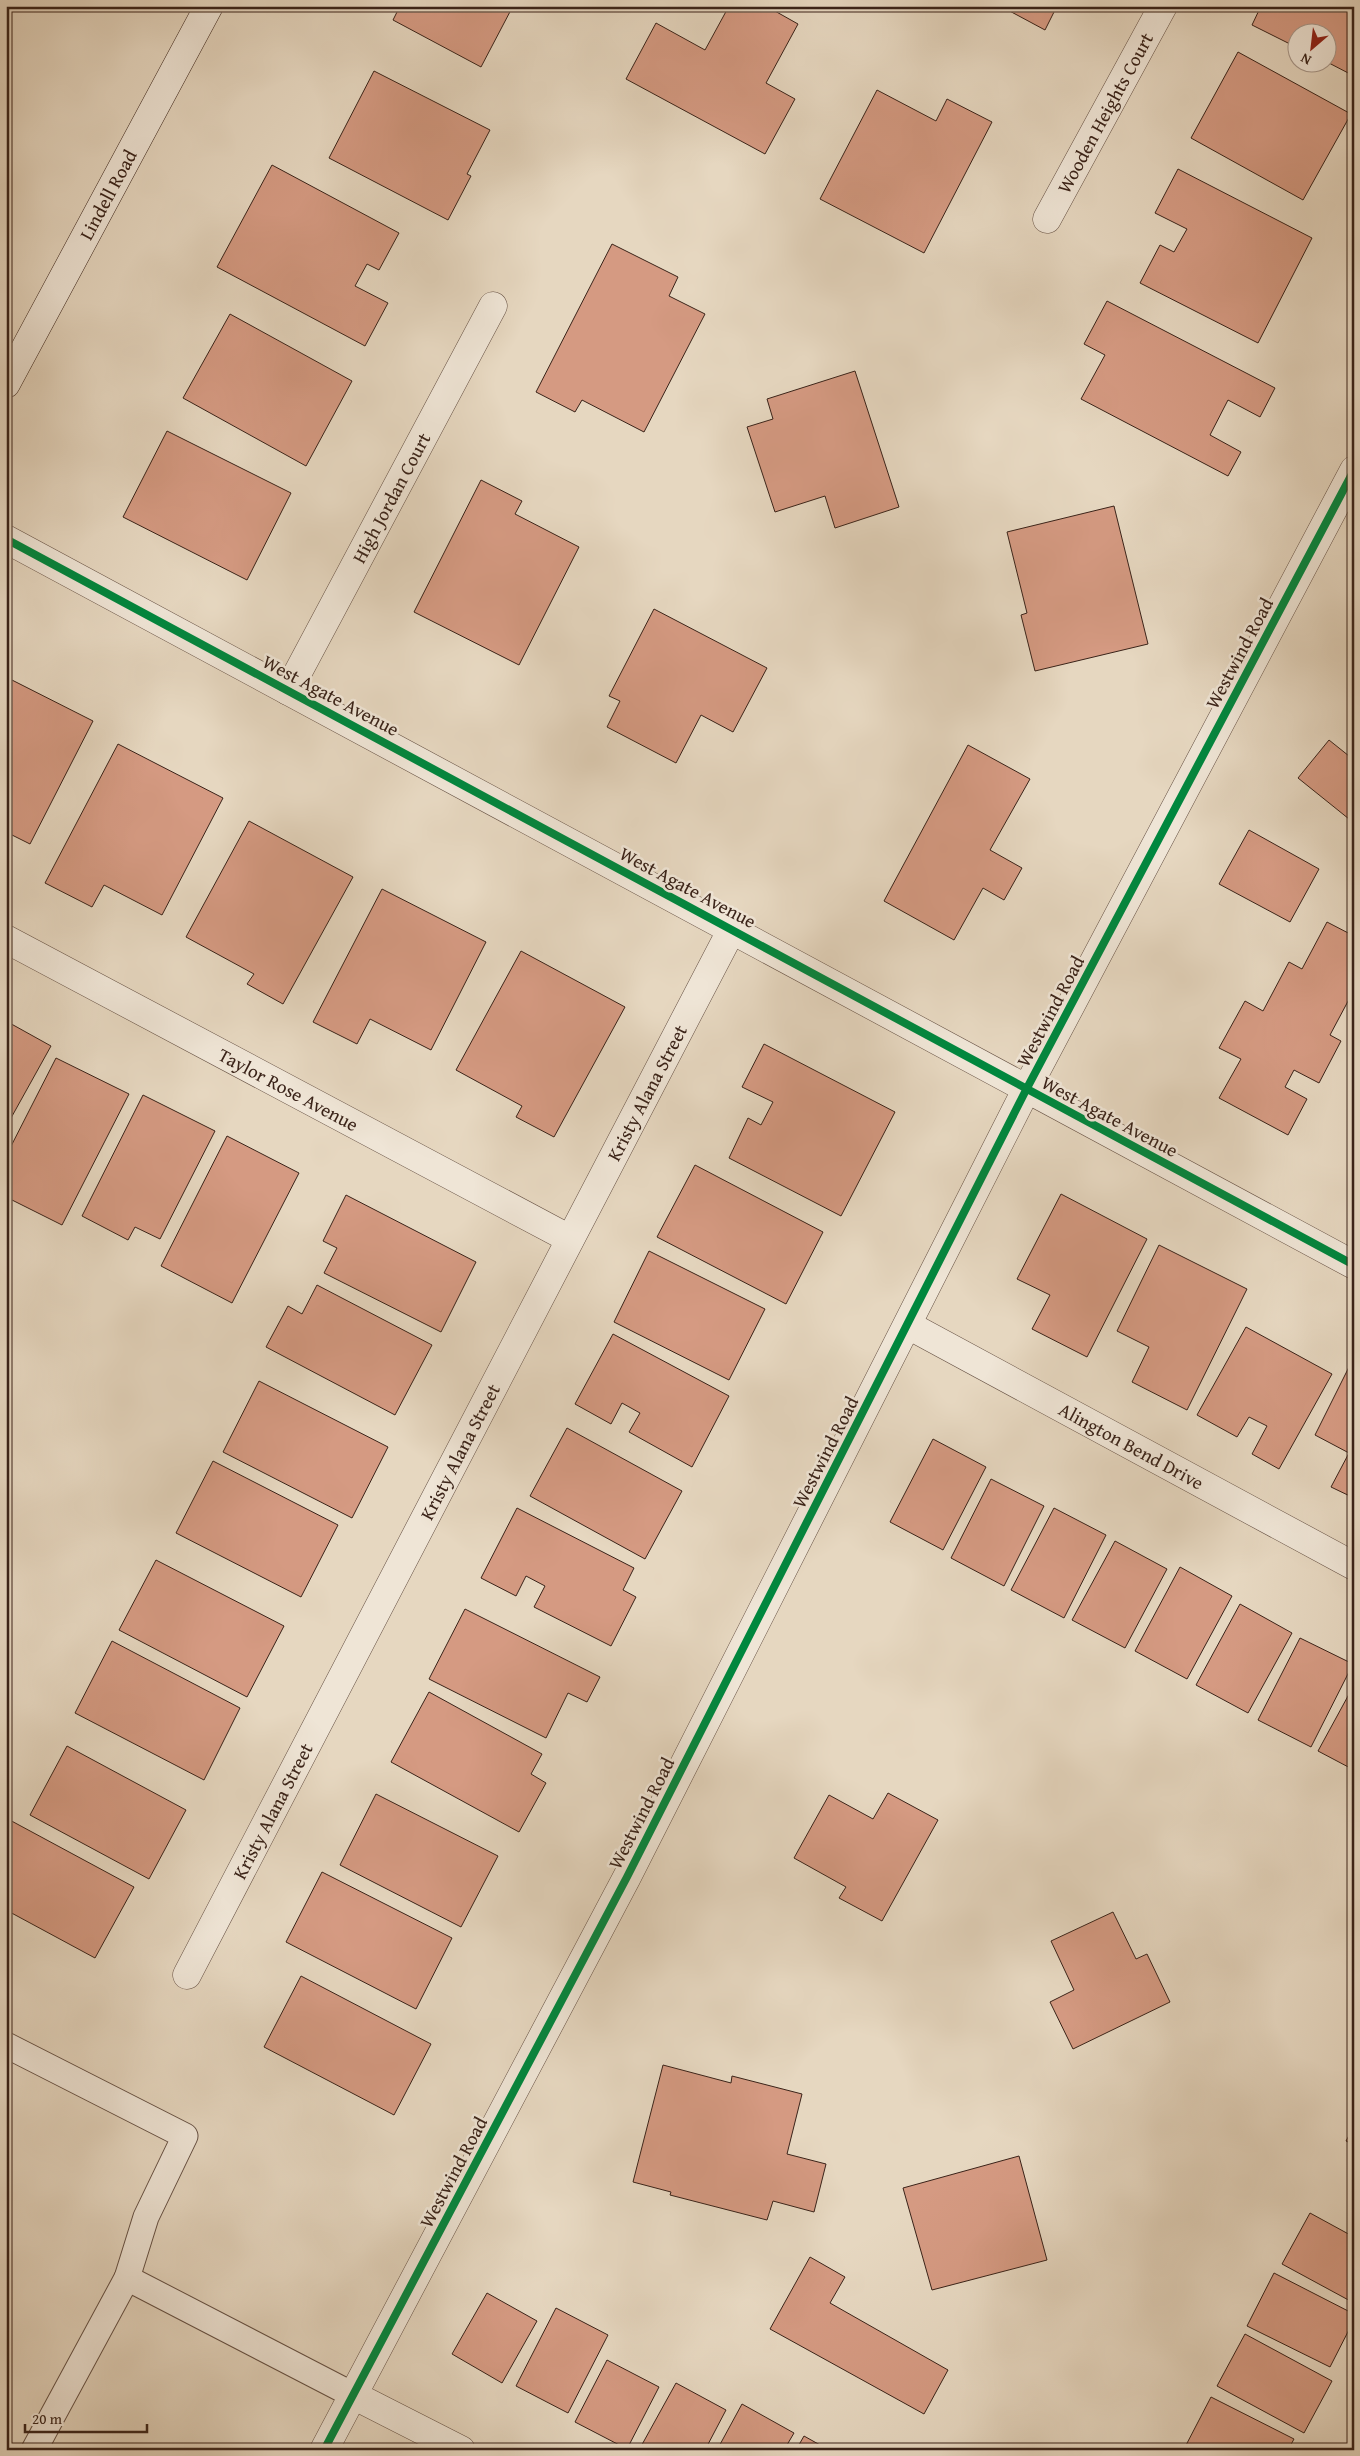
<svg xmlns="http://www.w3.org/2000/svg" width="1360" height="2456" viewBox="0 0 1360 2456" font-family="'Gentium Book Plus',serif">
  <rect width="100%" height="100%" fill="#e6d7c0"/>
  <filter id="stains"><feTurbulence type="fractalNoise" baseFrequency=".004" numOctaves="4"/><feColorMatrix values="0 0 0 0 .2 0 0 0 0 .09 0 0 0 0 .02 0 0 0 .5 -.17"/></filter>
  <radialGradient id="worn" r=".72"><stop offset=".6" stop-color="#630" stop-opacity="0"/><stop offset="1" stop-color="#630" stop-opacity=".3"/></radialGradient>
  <g fill="#d59a82" stroke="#3a2319">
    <polygon points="400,6 513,6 481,67 393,20"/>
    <polygon points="729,6 766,6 798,24 766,83 795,99 765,154 626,79 656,23 705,50"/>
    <polygon points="1005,6 1057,6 1045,30 1004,8"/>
    <polygon points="1261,6 1354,6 1354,76 1327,62 1328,32 1298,32 1298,48 1252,25"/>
    <polygon points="1238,52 1351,114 1303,200 1191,138"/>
    <polygon points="374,71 490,130 467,174 471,176 448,220 329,158"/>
    <polygon points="877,90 936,121 947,99 992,122 924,253 820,199"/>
    <polygon points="272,165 399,233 379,270 367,264 355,286 388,303 365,346 217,267"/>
    <polygon points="1178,169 1312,238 1258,343 1140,283 1160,245 1174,252 1187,229 1155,213"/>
    <polygon points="612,244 678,277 669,296 705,314 644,432 582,400 575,412 536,392"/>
    <polygon points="1107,301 1275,388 1260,417 1228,400 1210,435 1241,452 1228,476 1081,399 1105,355 1084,344"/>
    <polygon points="230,314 352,381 306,466 183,398"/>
    <polygon points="855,371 899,507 835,528 825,496 775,512 747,427 773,419 767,399"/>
    <polygon points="167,431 291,493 247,580 123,517"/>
    <polygon points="481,480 522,501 515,514 579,547 519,665 414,612"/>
    <polygon points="1114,506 1148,644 1035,671 1021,615 1027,613 1007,532"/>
    <polygon points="654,609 767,668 733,732 701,715 676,763 607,727 620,701 609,696"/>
    <polygon points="6,677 93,721 30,844 6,832"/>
    <polygon points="1329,740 1354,760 1354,823 1298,778"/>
    <polygon points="118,744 223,798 162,915 104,885 92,907 45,883"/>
    <polygon points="968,745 1030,779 990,850 1022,868 1004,900 983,888 954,940 884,901"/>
    <polygon points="249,821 353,877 283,1004 247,984 254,974 186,937"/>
    <polygon points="1249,830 1319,869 1290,922 1219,884"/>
    <polygon points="382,889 486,942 431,1050 370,1019 357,1044 313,1022"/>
    <polygon points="1327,922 1354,936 1354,990 1330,1035 1341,1041 1319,1083 1294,1070 1285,1087 1307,1099 1288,1135 1219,1098 1241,1059 1219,1048 1245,1001 1263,1011 1289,962 1302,969"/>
    <polygon points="521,951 625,1007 554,1137 516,1117 522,1106 456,1070"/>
    <polygon points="6,1021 51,1046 6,1127"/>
    <polygon points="764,1044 895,1112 841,1216 729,1158 748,1118 761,1125 773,1102 742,1087"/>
    <polygon points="56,1058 129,1094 62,1225 6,1197 6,1156"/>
    <polygon points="143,1095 215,1131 160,1239 135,1227 128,1240 82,1216"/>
    <polygon points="227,1136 299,1173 232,1303 161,1266"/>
    <polygon points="695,1165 823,1232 786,1304 657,1237"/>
    <polygon points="1061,1194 1147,1239 1087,1357 1032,1329 1050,1295 1017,1279"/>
    <polygon points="346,1195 476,1262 441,1332 324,1273 337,1248 323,1241"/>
    <polygon points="1159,1245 1247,1289 1187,1410 1132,1382 1149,1347 1117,1331"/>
    <polygon points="649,1251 765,1309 729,1380 614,1322"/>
    <polygon points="317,1285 432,1345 395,1415 266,1347 288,1306 302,1314"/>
    <polygon points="1246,1327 1332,1374 1279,1469 1252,1454 1267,1426 1249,1417 1237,1437 1197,1415"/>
    <polygon points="613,1334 729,1396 692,1467 629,1432 640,1413 622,1403 611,1424 575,1404"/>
    <polygon points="1354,1357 1354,1498 1331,1487 1349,1453 1315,1435"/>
    <polygon points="259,1381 388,1447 352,1518 223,1452"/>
    <polygon points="567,1428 682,1491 645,1559 530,1496"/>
    <polygon points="933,1439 986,1467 943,1550 890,1522"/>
    <polygon points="213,1461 338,1525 301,1597 176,1533"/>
    <polygon points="991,1479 1044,1506 1004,1586 951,1558"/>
    <polygon points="517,1508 634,1568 623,1590 636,1597 611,1646 534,1607 545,1586 526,1576 516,1596 481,1578"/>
    <polygon points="1054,1508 1106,1535 1064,1618 1011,1590"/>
    <polygon points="1115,1541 1167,1569 1125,1648 1072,1620"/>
    <polygon points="156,1560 284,1626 247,1697 119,1630"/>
    <polygon points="1180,1567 1232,1596 1187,1679 1135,1651"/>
    <polygon points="1240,1604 1292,1633 1248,1713 1196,1685"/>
    <polygon points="465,1609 600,1677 587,1702 568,1693 546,1738 429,1679"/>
    <polygon points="1300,1638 1353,1664 1311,1747 1258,1720"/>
    <polygon points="112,1641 240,1708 204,1780 75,1713"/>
    <polygon points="1354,1685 1354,1770 1318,1751"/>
    <polygon points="429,1692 542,1754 531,1774 546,1783 519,1832 391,1762"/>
    <polygon points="67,1746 186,1810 149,1879 30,1815"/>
    <polygon points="888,1793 938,1820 882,1921 839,1898 846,1887 794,1858 829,1795 873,1819"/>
    <polygon points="376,1794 498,1856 461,1927 340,1865"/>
    <polygon points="6,1818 134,1887 95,1958 6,1910"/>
    <polygon points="322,1872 452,1938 416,2009 286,1942"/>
    <polygon points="1113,1912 1136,1959 1147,1954 1170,2002 1073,2049 1050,2002 1074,1990 1051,1941"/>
    <polygon points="301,1976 431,2044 394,2115 264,2047"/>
    <polygon points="663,2065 731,2083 732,2076 802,2094 787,2154 826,2164 814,2212 773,2201 767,2220 670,2195 671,2192 633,2182"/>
    <polygon points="1354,2126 1354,2145 1346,2141"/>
    <polygon points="1019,2156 1047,2260 932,2290 903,2188"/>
    <polygon points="1310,2213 1354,2237 1354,2303 1282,2264"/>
    <polygon points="810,2257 845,2277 830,2303 948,2370 924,2414 770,2329"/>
    <polygon points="1274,2273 1354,2314 1354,2320 1330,2367 1247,2326"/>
    <polygon points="487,2293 537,2321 502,2383 452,2354"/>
    <polygon points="556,2308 608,2335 568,2413 516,2386"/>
    <polygon points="1245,2334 1332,2381 1304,2433 1217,2386"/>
    <polygon points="607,2360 659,2387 627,2449 575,2422"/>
    <polygon points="676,2383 726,2410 705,2450 639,2450"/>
    <polygon points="1211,2397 1294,2439 1288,2450 1184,2449"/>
    <polygon points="742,2404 794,2433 784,2450 717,2450"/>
    <polygon points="804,2436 829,2450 796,2450"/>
  </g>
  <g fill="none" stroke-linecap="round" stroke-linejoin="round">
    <g stroke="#655043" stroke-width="27">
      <g id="lane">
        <polyline points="6,2045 185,2136 146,2217 127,2278"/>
        <polyline points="34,2450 127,2278 353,2395"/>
      </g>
    </g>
    <g stroke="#655043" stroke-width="29">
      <g id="street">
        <path id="s1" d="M1047 219 1163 6"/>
        <polyline points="6,539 1354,1265"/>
        <path id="s2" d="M288 691 493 306"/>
        <path id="s3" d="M6 939 570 1239"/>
        <path id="s4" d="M908 1325 1354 1566"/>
        <path id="s5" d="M187 1975 732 929"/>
        <polyline points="353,2395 461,2450"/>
        <polyline points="324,2450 627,1877 1026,1090 1354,470"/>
      </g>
    </g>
    <g stroke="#3a2319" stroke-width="29">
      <g id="secondary">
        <path id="s6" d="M6 384 209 6"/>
      </g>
    </g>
    <use href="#lane" stroke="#efe5d6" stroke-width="25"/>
    <use href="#street" stroke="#efe5d6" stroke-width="28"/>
    <use href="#secondary" stroke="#efe5d6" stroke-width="28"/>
    <g stroke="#efe5d6" stroke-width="11">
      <g id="cycleway">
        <polyline points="6,539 1354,1265"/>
        <polyline points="324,2450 627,1877 1026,1090 1354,470"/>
      </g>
    </g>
    <use href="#cycleway" stroke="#00873e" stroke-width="8"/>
  </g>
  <g text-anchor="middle" stroke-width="5" stroke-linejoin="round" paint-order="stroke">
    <g font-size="19" fill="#3a2319" stroke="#efe5d6">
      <text dy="7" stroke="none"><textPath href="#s1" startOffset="121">Wooden Heights Court</textPath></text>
      <text dy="7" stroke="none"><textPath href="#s6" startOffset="215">Lindell Road</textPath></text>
      <text dy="7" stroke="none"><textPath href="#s2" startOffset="219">High Jordan Court</textPath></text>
      <text transform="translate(1239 653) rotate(-62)" y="7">Westwind Road</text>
      <text transform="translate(331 695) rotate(28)" y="7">West Agate Avenue</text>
      <text transform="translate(688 887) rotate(28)" y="7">West Agate Avenue</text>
      <text transform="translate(1050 1011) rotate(-62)" y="7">Westwind Road</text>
      <text dy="7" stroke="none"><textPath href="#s3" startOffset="320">Taylor Rose Avenue</textPath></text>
      <text dy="7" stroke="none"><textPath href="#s5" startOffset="995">Kristy Alana Street</textPath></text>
      <text transform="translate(1110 1116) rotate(28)" y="7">West Agate Avenue</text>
      <text dy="7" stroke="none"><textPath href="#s4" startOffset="254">Alington Bend Drive</textPath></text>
      <text dy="7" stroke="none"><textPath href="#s5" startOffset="590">Kristy Alana Street</textPath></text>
      <text transform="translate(825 1452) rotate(-63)" y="7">Westwind Road</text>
      <text dy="7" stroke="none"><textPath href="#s5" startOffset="185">Kristy Alana Street</textPath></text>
      <text transform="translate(641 1813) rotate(-63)" y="7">Westwind Road</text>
      <text transform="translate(453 2172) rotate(-62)" y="7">Westwind Road</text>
    </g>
  </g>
  <rect width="1360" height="2456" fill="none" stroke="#e6d7c0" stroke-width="25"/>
  <rect x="8" y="8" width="1345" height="2441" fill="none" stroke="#3a2319" stroke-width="2.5"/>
  <rect x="12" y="12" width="1335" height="2431" fill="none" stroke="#3a2319"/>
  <g transform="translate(1312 48) rotate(208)"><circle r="24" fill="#efe5d6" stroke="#a7978a"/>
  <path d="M0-4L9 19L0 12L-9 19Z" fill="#8f2418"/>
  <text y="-8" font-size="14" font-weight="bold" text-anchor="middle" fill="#3a2319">N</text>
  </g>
  <path d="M25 2424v8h122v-8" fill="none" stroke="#3a2319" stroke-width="2.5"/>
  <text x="32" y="2424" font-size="15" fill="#3a2319" stroke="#efe5d6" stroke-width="4" paint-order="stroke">20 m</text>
  <rect width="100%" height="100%" filter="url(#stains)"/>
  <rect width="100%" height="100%" fill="url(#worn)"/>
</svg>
